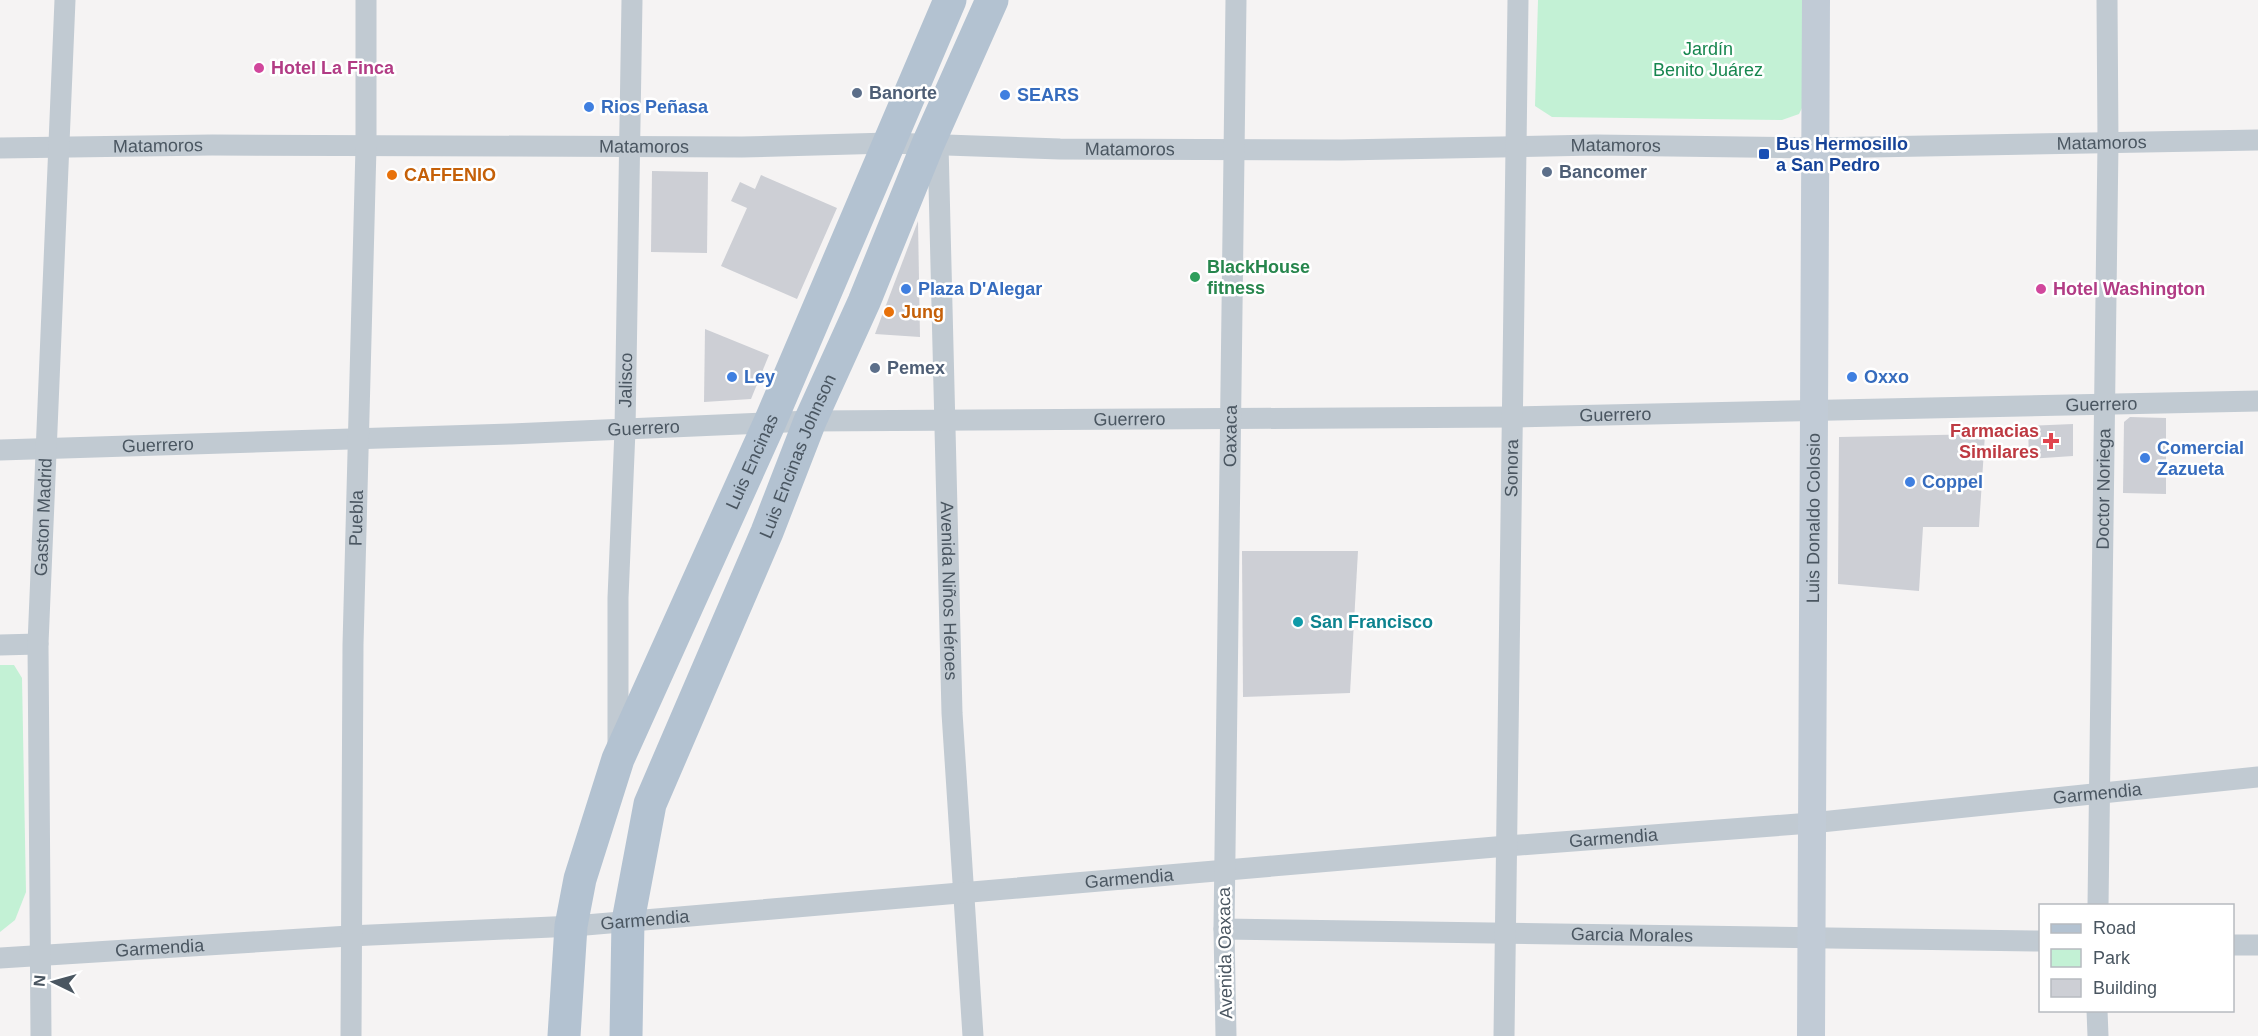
<svg xmlns="http://www.w3.org/2000/svg" width="2258" height="1036" viewBox="0 0 2258 1036" font-family="Arial,sans-serif">
  <rect width="100%" height="100%" fill="#f5f3f3"/>
  <g fill="#c3f1d5">
    <polygon points="1538,0 1807,0 1806,100 1799,114 1782,120 1552,117 1535,106"/>
    <polygon points="0,665 14,665 22,678 26,892 15,920 0,932"/>
  </g>
  <g fill="#cdcfd5">
    <polygon points="652,171 708,172 707,253 651,252"/>
    <polygon points="761,175 837,208 797,299 721,266 747,208 731,201 740,182 755,189"/>
    <polygon points="918,221 920,337 875,334"/>
    <polygon points="705,329 769,355 751,399 704,402"/>
    <polygon points="2130,417 2166,418 2166,494 2123,493 2124,422"/>
    <polygon points="2073,424 2073,456 2029,459 2028,426"/>
    <polygon points="1985,434 1979,527 1923,527 1919,591 1838,584 1839,437"/>
    <polygon points="1242,551 1358,551 1350,693 1243,697"/>
  </g>
  <g fill="none" stroke-linecap="round" stroke-linejoin="round">
    <g stroke="#c1cad2" stroke-width="21">
      <path id="s1" d="M938 144 952 713 973 1036"/>
      <path id="s2" d="M0 148 212 145 742 147 889 143 1060 149 1342 150 1596 145 1816 148 2258 140"/>
      <path id="s3" d="M0 450 511 434 810 421 1513 417 2258 401"/>
      <polyline points="0,645 38,644"/>
      <path id="s4" d="M618 746V598L625 430 632 0"/>
      <path id="s5" d="M2098 906 2108 143 2107 0"/>
      <path id="s6" d="M1224 929 2040 941"/>
      <polyline points="2232,945 2258,945"/>
      <path id="s7" d="M0 958 349 936 574 926 1507 846 1811 823 2258 777"/>
      <polyline points="2097,1010 2098,1036"/>
      <path id="s8" d="M41 1036 38 644 65 0"/>
      <path id="s9" d="M351 1036 353 645 366 147V0"/>
      <path id="s10" d="M1226 1036 1224 929 1236 0"/>
      <path id="s11" d="M1504 1036 1518 0"/>
    </g>
    <path stroke="#c1cbd6" stroke-width="28" id="s12" d="M1811 1036 1816 0"/>
    <g stroke="#b3c2d1" stroke-width="33">
      <path id="s13" d="M564 1036 571 926 580 879 618 759 770 422 950 0"/>
      <path id="s14" d="M626 1036 628 921 650 804 767 532 810 421 864 302 928 144 992 0"/>
    </g>
  </g>
  <g fill="#d1479c" stroke="#fff" stroke-width="2">
    <circle cx="259" cy="68" r="6"/>
    <circle cx="2041" cy="289" r="6"/>
  </g>
  <g fill="#5c6f8a" stroke="#fff" stroke-width="2">
    <circle cx="857" cy="93" r="6"/>
    <circle cx="1547" cy="172" r="6"/>
    <circle cx="875" cy="368" r="6"/>
  </g>
  <g fill="#3f7fe0" stroke="#fff" stroke-width="2">
    <circle cx="1005" cy="95" r="6"/>
    <circle cx="589" cy="107" r="6"/>
    <circle cx="906" cy="289" r="6"/>
    <circle cx="732" cy="377" r="6"/>
    <circle cx="1852" cy="377" r="6"/>
    <circle cx="2145" cy="458" r="6"/>
    <circle cx="1910" cy="482" r="6"/>
  </g>
  <rect fill="#1a4fb4" stroke="#fff" stroke-width="2" x="1758" y="148" width="12" height="12" rx="3"/>
  <g fill="#e8710a" stroke="#fff" stroke-width="2">
    <circle cx="392" cy="175" r="6"/>
    <circle cx="889" cy="312" r="6"/>
  </g>
  <circle fill="#2e9e5b" stroke="#fff" stroke-width="2" cx="1195" cy="277" r="6"/>
  <path fill="#e0444e" stroke="#fff" stroke-width="2" d="M2048 432h6v6h6v6h-6v6h-6v-6h-6v-6h6z"/>
  <circle fill="#0f9aa8" stroke="#fff" stroke-width="2" cx="1298" cy="622" r="6"/>
  <g text-anchor="middle" stroke-width="5" stroke-linejoin="round" paint-order="stroke">
    <g font-size="18" fill="#17864f" stroke="#fff">
      <text x="1708" y="55">Jardín<tspan x="1708" dy="21">Benito Juárez</tspan></text>
    </g>
    <g font-size="18" font-weight="bold" fill="#b23c85" stroke="#fff" text-anchor="start">
      <text x="271" y="74">Hotel La Finca</text>
      <text x="2053" y="295">Hotel Washington</text>
    </g>
    <g font-size="18" font-weight="bold" fill="#4e5e75" stroke="#fff" text-anchor="start">
      <text x="869" y="99">Banorte</text>
      <text x="1559" y="178">Bancomer</text>
      <text x="887" y="374">Pemex</text>
    </g>
    <g font-size="18" font-weight="bold" fill="#366cbe" stroke="#fff" text-anchor="start">
      <text x="1017" y="101">SEARS</text>
      <text x="601" y="113">Rios Peñasa</text>
      <text x="918" y="295">Plaza D'Alegar</text>
      <text x="744" y="383">Ley</text>
      <text x="1864" y="383">Oxxo</text>
      <text x="2157" y="454">Comercial<tspan x="2157" dy="21">Zazueta</tspan></text>
      <text x="1922" y="488">Coppel</text>
    </g>
    <g font-size="18" fill="#4a5661" stroke="#fff">
      <text dy="6" stroke="none"><textPath href="#s2" startOffset="2102">Matamoros</textPath></text>
      <text dy="6" stroke="none"><textPath href="#s2" startOffset="158">Matamoros</textPath></text>
      <text dy="6" stroke="none"><textPath href="#s2" startOffset="1616">Matamoros</textPath></text>
      <text dy="6" stroke="none"><textPath href="#s2" startOffset="644">Matamoros</textPath></text>
      <text dy="6" stroke="none"><textPath href="#s2" startOffset="1130">Matamoros</textPath></text>
      <text dy="6" stroke="none"><textPath href="#s4" startOffset="366">Jalisco</textPath></text>
      <text dy="6" stroke="none"><textPath href="#s3" startOffset="2102">Guerrero</textPath></text>
      <text dy="6" stroke="none"><textPath href="#s3" startOffset="1616">Guerrero</textPath></text>
      <text dy="6" stroke="none"><textPath href="#s3" startOffset="1130">Guerrero</textPath></text>
      <text dy="6" stroke="none"><textPath href="#s3" startOffset="644">Guerrero</textPath></text>
      <text dy="6" stroke="none"><textPath href="#s10" startOffset="600">Oaxaca</textPath></text>
      <text dy="6" stroke="none"><textPath href="#s3" startOffset="158">Guerrero</textPath></text>
      <text dy="6" stroke="none"><textPath href="#s14" startOffset="612">Luis Encinas Johnson</textPath></text>
      <text dy="6" stroke="none"><textPath href="#s13" startOffset="610">Luis Encinas</textPath></text>
      <text dy="6" stroke="none"><textPath href="#s11" startOffset="568">Sonora</textPath></text>
      <text dy="6" stroke="none"><textPath href="#s5" startOffset="417">Doctor Noriega</textPath></text>
      <text dy="6" stroke="none"><textPath href="#s8" startOffset="519">Gaston Madrid</textPath></text>
      <text dy="6" stroke="none"><textPath href="#s9" startOffset="518">Puebla</textPath></text>
      <text dy="6" stroke="none"><textPath href="#s12" startOffset="518">Luis Donaldo Colosio</textPath></text>
      <text dy="6" stroke="none"><textPath href="#s1" startOffset="447">Avenida Niños Héroes</textPath></text>
      <text dy="6" stroke="none"><textPath href="#s7" startOffset="2104">Garmendia</textPath></text>
      <text dy="6" stroke="none"><textPath href="#s7" startOffset="1618">Garmendia</textPath></text>
      <text dy="6" stroke="none"><textPath href="#s7" startOffset="1132">Garmendia</textPath></text>
      <text dy="6" stroke="none"><textPath href="#s7" startOffset="646">Garmendia</textPath></text>
      <text dy="6" stroke="none"><textPath href="#s6" startOffset="408">Garcia Morales</textPath></text>
      <text dy="6" stroke="none"><textPath href="#s7" startOffset="160">Garmendia</textPath></text>
      <text transform="translate(1225 953) rotate(-91)" y="6">Avenida Oaxaca</text>
    </g>
    <g font-size="18" font-weight="bold" fill="#164399" stroke="#fff" text-anchor="start">
      <text x="1776" y="150">Bus Hermosillo<tspan x="1776" dy="21">a San Pedro</tspan></text>
    </g>
    <g font-size="18" font-weight="bold" fill="#c56008" stroke="#fff" text-anchor="start">
      <text x="404" y="181">CAFFENIO</text>
      <text x="901" y="318">Jung</text>
    </g>
    <g font-size="18" font-weight="bold" fill="#27864d" stroke="#fff" text-anchor="start">
      <text x="1207" y="273">BlackHouse<tspan x="1207" dy="21">fitness</tspan></text>
    </g>
    <g font-size="18" font-weight="bold" fill="#be3a42" stroke="#fff" text-anchor="end">
      <text x="2039" y="437">Farmacias<tspan x="2039" dy="21">Similares</tspan></text>
    </g>
    <g font-size="18" font-weight="bold" fill="#0d838f" stroke="#fff" text-anchor="start">
      <text x="1310" y="628">San Francisco</text>
    </g>
  </g>
  <rect x="2039" y="904" width="195" height="108" fill="#ffffff" stroke="#b7bbc0" stroke-width="1.5"/>
  <rect x="2051" y="924" width="30" height="9" fill="#b3c2d1" stroke="#b7bbc0" stroke-width="1.5"/>
  <text x="2093" y="934" font-size="18" fill="#4a5661">Road</text>
  <rect x="2051" y="949" width="30" height="18" fill="#c3f1d5" stroke="#b7bbc0" stroke-width="1.5"/>
  <text x="2093" y="964" font-size="18" fill="#4a5661">Park</text>
  <rect x="2051" y="979" width="30" height="18" fill="#cdcfd5" stroke="#b7bbc0" stroke-width="1.5"/>
  <text x="2093" y="994" font-size="18" fill="#4a5661">Building</text>
  <g transform="translate(54 982) rotate(275)" stroke="#ffffff" stroke-width="4.5" paint-order="stroke">
  <path d="M0-4.5L10 22L0 15L-10 22Z" fill="#4a5661"/>
  <text y="-9" font-size="16" font-weight="bold" text-anchor="middle" fill="#4a5661">N</text>
  </g>
</svg>
